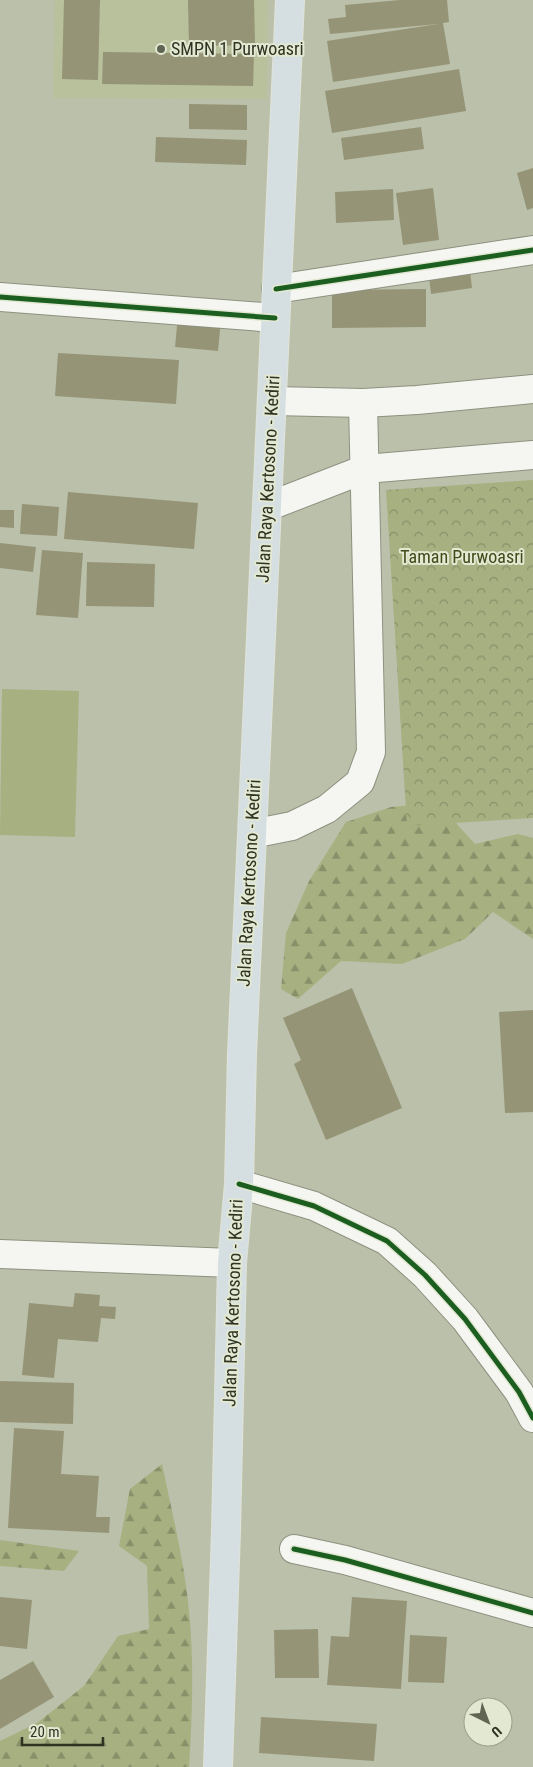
<svg xmlns="http://www.w3.org/2000/svg" width="533" height="1767" viewBox="0 0 533 1767" font-family="'Roboto Condensed',sans-serif">
  <defs>
    <pattern id="forest-firs" width="22" height="20" patternUnits="userSpaceOnUse" patternTransform="scale(1.25)"><rect width="22" height="20" fill="#a6b081"/><path d="M5 1l3.5 6h-7zM16 11l3.5 6h-7z" fill="#889069"/></pattern>
    <pattern id="park-crowns" width="20" height="18" patternUnits="userSpaceOnUse" patternTransform="scale(1.25)"><rect width="20" height="18" fill="#a6b081"/><path d="M2 6a3 3 0 1 1 6 0M12 15a3 3 0 1 1 6 0" fill="none" stroke="#889069"/></pattern>
  </defs>
  <rect width="100%" height="100%" fill="#bbc0aa"/>
  <polygon fill="#b8c19c" points="55,0 268,0 267,99 53,98"/>
  <g fill="url(#forest-firs)">
    <polygon points="438,803 475,844 518,834 533,838 533,939 493,912 465,939 402,964 341,961 298,999 281,989 286,933 309,881 346,822 391,807"/>
    <path d="M162 1464C173 1516 186 1569 190 1622 194 1670 192 1719 189 1767H0V1741L37 1723 84 1686 118 1636 149 1629 147 1566 119 1546 130 1489Z"/>
    <polygon points="0,1540 79,1551 64,1571 0,1566"/>
  </g>
  <polygon fill="url(#park-crowns)" points="533,480 533,818 407,826 386,490"/>
  <polygon fill="#a6b081" points="2,689 79,691 75,837 0,835"/>
  <g fill="#959476">
    <polygon points="64,0 100,0 98,80 62,79"/>
    <polygon points="188,0 254,0 255,45 189,46"/>
    <polygon points="400,0 447,0 449,22 443,23 450,64 333,82 327,41 438,24 330,34 328,19 346,17 345,5"/>
    <polygon points="103,52 254,54 253,86 102,84"/>
    <polygon points="459,69 466,111 332,133 325,91"/>
    <polygon points="189,104 247,105 247,130 189,129"/>
    <polygon points="421,127 424,149 344,160 341,138"/>
    <polygon points="156,137 247,140 246,165 155,162"/>
    <polygon points="533,168 533,208 527,210 517,173"/>
    <polygon points="433,188 439,240 403,245 396,193"/>
    <polygon points="393,189 394,220 336,223 335,192"/>
    <polygon points="470,271 472,288 431,294 429,277"/>
    <polygon points="426,289 426,327 332,328 332,290"/>
    <polygon points="178,315 221,319 218,351 175,347"/>
    <polygon points="58,353 179,360 176,404 55,396"/>
    <polygon points="68,492 198,503 194,549 64,539"/>
    <polygon points="22,504 59,507 57,536 20,534"/>
    <polygon points="0,510 14,510 14,528 0,527"/>
    <polygon points="0,543 36,547 33,572 0,568"/>
    <polygon points="42,550 83,553 78,618 36,615"/>
    <polygon points="87,562 155,564 154,607 86,606"/>
    <polygon points="352,988 402,1108 326,1140 294,1064 301,1060 283,1018"/>
    <polygon points="533,1010 533,1112 505,1113 499,1012"/>
    <polygon points="75,1293 100,1295 99,1306 116,1307 115,1319 101,1318 98,1342 58,1339 54,1378 22,1375 29,1303 73,1307"/>
    <polygon points="0,1381 74,1383 73,1424 0,1422"/>
    <polygon points="14,1428 64,1431 61,1474 99,1476 96,1517 110,1517 109,1533 8,1528"/>
    <polygon points="0,1597 32,1600 27,1649 0,1646"/>
    <polygon points="352,1597 407,1601 401,1689 327,1685 331,1636 349,1637"/>
    <polygon points="318,1629 319,1678 275,1678 274,1630"/>
    <polygon points="410,1635 447,1637 444,1683 408,1682"/>
    <polygon points="33,1661 54,1697 0,1729 0,1680"/>
    <polygon points="261,1717 377,1724 374,1761 259,1753"/>
  </g>
  <g fill="none" stroke-linecap="round" stroke-linejoin="round">
    <g stroke="#8d917f" stroke-width="30">
      <g id="minor">
        <polyline points="276,289 533,250"/>
        <polyline points="0,297 275,318"/>
        <polyline points="273,401 363,403 417,400 533,389"/>
        <polyline points="267,507 365,469 533,455"/>
        <polyline points="252,834 292,826 327,809 360,782 371,752 363,403"/>
        <polyline points="239,1184 314,1206 387,1241 425,1275 465,1319 519,1392 533,1418"/>
        <polyline points="0,1254 232,1263"/>
        <polyline points="294,1549 345,1560 533,1613"/>
      </g>
    </g>
    <g stroke="#e0e3d9" stroke-width="30">
      <polyline id="highway" points="218,1767 226,1531 232,1263 239,1184 242,1054 290,0"/>
    </g>
    <use href="#minor" stroke="#f5f6f2" stroke-width="28"/>
    <use href="#highway" stroke="#d5dfe1" stroke-width="28"/>
    <g stroke="#e2e8d2" stroke-width="8">
      <g id="cycleway">
        <polyline points="276,289 533,250"/>
        <polyline points="0,297 275,318"/>
        <polyline points="239,1184 314,1206 387,1241 425,1275 465,1319 519,1392 533,1418"/>
        <polyline points="294,1549 345,1560 533,1613"/>
      </g>
    </g>
    <use href="#cycleway" stroke="#1b5e20" stroke-width="5"/>
  </g>
  <circle fill="#606452" stroke="#e2e8d2" stroke-width="2" cx="161" cy="49" r="5"/>
  <g text-anchor="middle" stroke-width="4" stroke-linejoin="round" paint-order="stroke">
    <g font-size="18" fill="#2f3322" stroke="#e2e8d2" text-anchor="start">
      <text x="171" y="55">SMPN 1 Purwoasri</text>
    </g>
    <g font-size="18" fill="#2f3322" stroke="#e2e8d2">
      <text transform="translate(268 479) rotate(-87)" y="6">Jalan Raya Kertosono - Kediri</text>
      <text transform="translate(249 883) rotate(-87)" y="6">Jalan Raya Kertosono - Kediri</text>
      <text transform="translate(233 1303) rotate(-88)" y="6">Jalan Raya Kertosono - Kediri</text>
    </g>
    <g font-size="18" fill="#414b1a" stroke="#e2e8d2">
      <text x="462" y="563">Taman Purwoasri</text>
    </g>
  </g>
  <g transform="translate(488 1722) rotate(138)"><circle r="24" fill="#e2e8d2" stroke="#9aa08c"/>
  <path d="M0-4L9 19L0 12L-9 19Z" fill="#606452"/>
  <text y="-8" font-size="14" font-weight="bold" text-anchor="middle" fill="#2f3322">U</text>
  </g>
  <path d="M22 1737v8h81v-8" fill="none" stroke="#2f3322" stroke-width="2.5"/>
  <text x="30" y="1737" font-size="15" fill="#2f3322" stroke="#e2e8d2" stroke-width="4" paint-order="stroke">20 m</text>
</svg>
